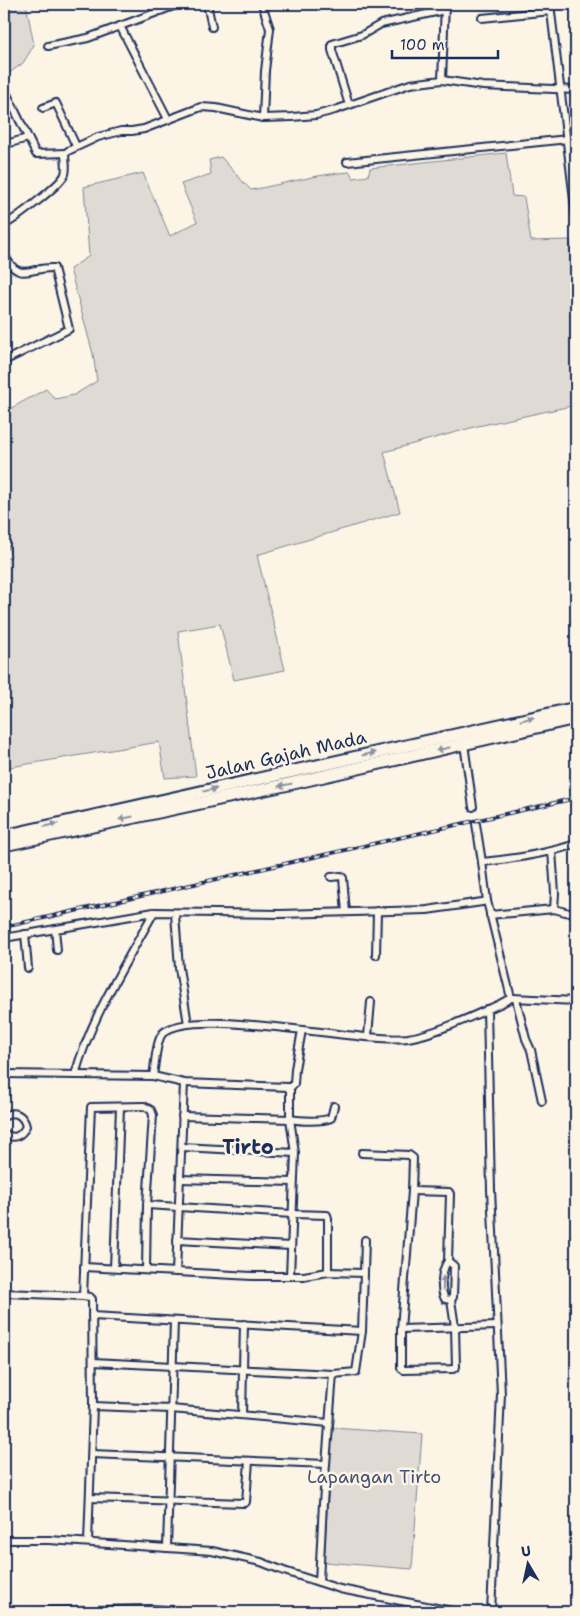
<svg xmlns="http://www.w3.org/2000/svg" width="580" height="1616" viewBox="0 0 580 1616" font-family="'Shantell Sans',sans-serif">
  <rect width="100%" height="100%" fill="#fcf5e5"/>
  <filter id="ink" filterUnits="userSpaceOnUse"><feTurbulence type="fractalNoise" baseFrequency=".02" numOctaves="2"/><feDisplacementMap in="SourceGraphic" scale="10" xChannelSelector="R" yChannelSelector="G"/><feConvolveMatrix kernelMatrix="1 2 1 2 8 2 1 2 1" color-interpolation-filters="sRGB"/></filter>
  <g filter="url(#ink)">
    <g fill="#dfdbd4" stroke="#7d8599">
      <polygon points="4,4 26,4 34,45 23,63 4,77"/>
      <path d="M506 153 512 196 524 197 531 241 570 240 576 284V405L478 426 384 452 400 512 257 555 285 670 234 680 220 624 178 631 196 776 165 778 159 742 4 768V559L11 557 4 532V412L46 389 55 399 74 395 97 381 93 354 70 269 89 256 84 187 143 173 170 236 197 222 181 184 211 174 209 160 221 157 243 182 251 190C284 184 317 174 350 172L353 178 368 176 370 168Z"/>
      <polygon points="332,1428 422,1434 412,1569 324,1562"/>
    </g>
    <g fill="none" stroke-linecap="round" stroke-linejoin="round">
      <g stroke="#1b2f5e" stroke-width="10">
        <g id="street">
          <polyline points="207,4 212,27"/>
          <polyline points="262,4 270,29 265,71 263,118"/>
          <polyline points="550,4 576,216"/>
          <polyline points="482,18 551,11"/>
          <polyline points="120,26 168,119"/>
          <polyline points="48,46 88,38 179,4"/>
          <polyline points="442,80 445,4"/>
          <polyline points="5,90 36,154 66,153"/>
          <polyline points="349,105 332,50 332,44 362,35 381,24 445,10"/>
          <polyline points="43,108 56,103 76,146"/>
          <polyline points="6,144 28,138"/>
          <polyline points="347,162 568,139"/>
          <path d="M4 225C14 220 62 184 65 174 67 168 65 160 65 154L68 151 98 137 121 131H132L144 129 201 107 216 108 263 118 292 117 316 115 335 110 410 84 442 80 483 86 576 90"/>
          <path d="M4 254C19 285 31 266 54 268L69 329 8 359 4 357"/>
          <polyline points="464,744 473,807"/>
          <polyline points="476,824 482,862"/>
          <polyline points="552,851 555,893 554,909"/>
          <polyline points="331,877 341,876 343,878 346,912"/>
          <polyline points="175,914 179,968 188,1024"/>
          <polyline points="490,915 554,909 573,914"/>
          <polyline points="55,929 57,950"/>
          <polyline points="25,934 28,968"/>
          <path d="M4 938 154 912 280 914 427 910 482 902 487 901 482 862C515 859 545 854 576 844"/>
          <polyline points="376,955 377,911"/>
          <polyline points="513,998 576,1001"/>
          <polyline points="516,999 526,1039 531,1050 542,1101"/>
          <polyline points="487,1009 491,1190 501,1394 491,1612"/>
          <polyline points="368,1036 371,1002"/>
          <polyline points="4,1074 153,1076 184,1083 288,1087 290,1090 290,1119 295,1153 290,1276"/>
          <path d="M75 1075C91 1017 125 965 154 912"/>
          <path d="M153 1076C155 1066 156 1040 163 1033 193 1005 360 1044 408 1038 435 1034 475 1015 500 1004L511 998 487 901"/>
          <polyline points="289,1089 294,1084 295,1069 302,1030"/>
          <path d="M182 1116 290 1119C300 1121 322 1122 331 1118L334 1106"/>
          <path d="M4 1117C14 1109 23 1115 26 1126 21 1137 13 1140 4 1133"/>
          <polyline points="182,1147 295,1153"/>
          <polyline points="362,1153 409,1155 413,1158 412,1191 401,1329 497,1326"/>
          <polyline points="180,1179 293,1182"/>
          <path d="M412 1191 449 1192 450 1194 448 1261C441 1270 440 1290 445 1299L451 1300"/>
          <polyline points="147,1205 292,1214 327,1215 328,1218 328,1272"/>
          <polyline points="177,1240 291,1246"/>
          <polyline points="84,1267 252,1276 304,1276 328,1272 364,1273 362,1331 356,1372 333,1374 93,1362"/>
          <polyline points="114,1268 120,1107"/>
          <polyline points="176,1272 184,1083"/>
          <polyline points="364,1273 365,1240"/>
          <polyline points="4,1293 83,1296 90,1297 92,1299 93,1406 88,1542"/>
          <polyline points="83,1296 91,1107 144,1106 151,1110 153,1115 147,1205 146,1270"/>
          <polyline points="92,1316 362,1331"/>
          <polyline points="401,1329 401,1368 404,1370 453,1369 456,1367 455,1327 451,1300 453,1297 454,1266 448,1261"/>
          <polyline points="93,1406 171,1409 329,1423"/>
          <polyline points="242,1415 244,1324"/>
          <polyline points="92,1454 326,1464"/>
          <polyline points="90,1498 244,1503 246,1502 249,1461"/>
          <polyline points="4,1540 49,1540 212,1551 261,1562 284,1571 340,1589 457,1612"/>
          <polyline points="167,1548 174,1321"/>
          <polyline points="319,1582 323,1503 333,1374"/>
          <polyline points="4,1612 151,1609 193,1612"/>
        </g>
      </g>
      <g stroke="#1b2f5e" stroke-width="15">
        <g id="highway">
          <polyline points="4,836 576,708"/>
          <polyline points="4,845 289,784 576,718"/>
        </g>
      </g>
      <use href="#street" stroke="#fcf5e5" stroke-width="6"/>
      <use href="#highway" stroke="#fcf5e5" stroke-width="11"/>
      <g stroke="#1b2f5e" stroke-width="4">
        <polyline id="rail" points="4,927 576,798"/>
      </g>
      <use href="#rail" stroke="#fcf5e5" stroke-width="2" stroke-dasharray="5.5" stroke-linecap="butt"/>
    </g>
    <defs><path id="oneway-solid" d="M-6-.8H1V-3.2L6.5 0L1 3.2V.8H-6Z" transform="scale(1.25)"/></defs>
    <g fill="#8c92a2">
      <use href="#oneway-solid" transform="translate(527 719) rotate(-13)"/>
      <use href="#oneway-solid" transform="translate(443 749) rotate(167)"/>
      <use href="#oneway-solid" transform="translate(369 754) rotate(-12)"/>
      <use href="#oneway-solid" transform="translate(285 785) rotate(168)"/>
      <use href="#oneway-solid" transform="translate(210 790) rotate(-12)"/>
      <use href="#oneway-solid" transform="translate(126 818) rotate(168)"/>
      <use href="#oneway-solid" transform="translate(51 825) rotate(-13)"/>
      <use href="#oneway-solid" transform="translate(443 1283) rotate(-89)"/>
    </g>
  </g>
  <g text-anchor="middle" stroke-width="5" stroke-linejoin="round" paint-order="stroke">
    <g font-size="18" fill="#1b2f5e" stroke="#fcf5e5">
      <text transform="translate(286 755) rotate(-13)" y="6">Jalan Gajah Mada</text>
    </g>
    <g font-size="18" fill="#425176" stroke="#fcf5e5">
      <text x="374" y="1483">Lapangan Tirto</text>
    </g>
    <g font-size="20" font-weight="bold" fill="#1b2f5e" stroke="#fcf5e5">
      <text x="248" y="1154">Tirto</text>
    </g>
  </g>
  <rect width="580" height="1616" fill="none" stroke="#fcf5e5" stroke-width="20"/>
  <rect x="10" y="10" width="560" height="1596" fill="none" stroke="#1b2f5e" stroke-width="2" filter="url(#ink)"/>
  <g transform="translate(528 1564) rotate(351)" stroke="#fcf5e5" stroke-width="4" paint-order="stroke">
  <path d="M0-4L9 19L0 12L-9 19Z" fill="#1b2f5e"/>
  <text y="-8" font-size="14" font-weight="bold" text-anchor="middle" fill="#1b2f5e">U</text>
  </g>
  <path d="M392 50v8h106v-8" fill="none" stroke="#1b2f5e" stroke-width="2.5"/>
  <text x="400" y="50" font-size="15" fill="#1b2f5e" stroke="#fcf5e5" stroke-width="4" paint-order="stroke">100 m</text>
</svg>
